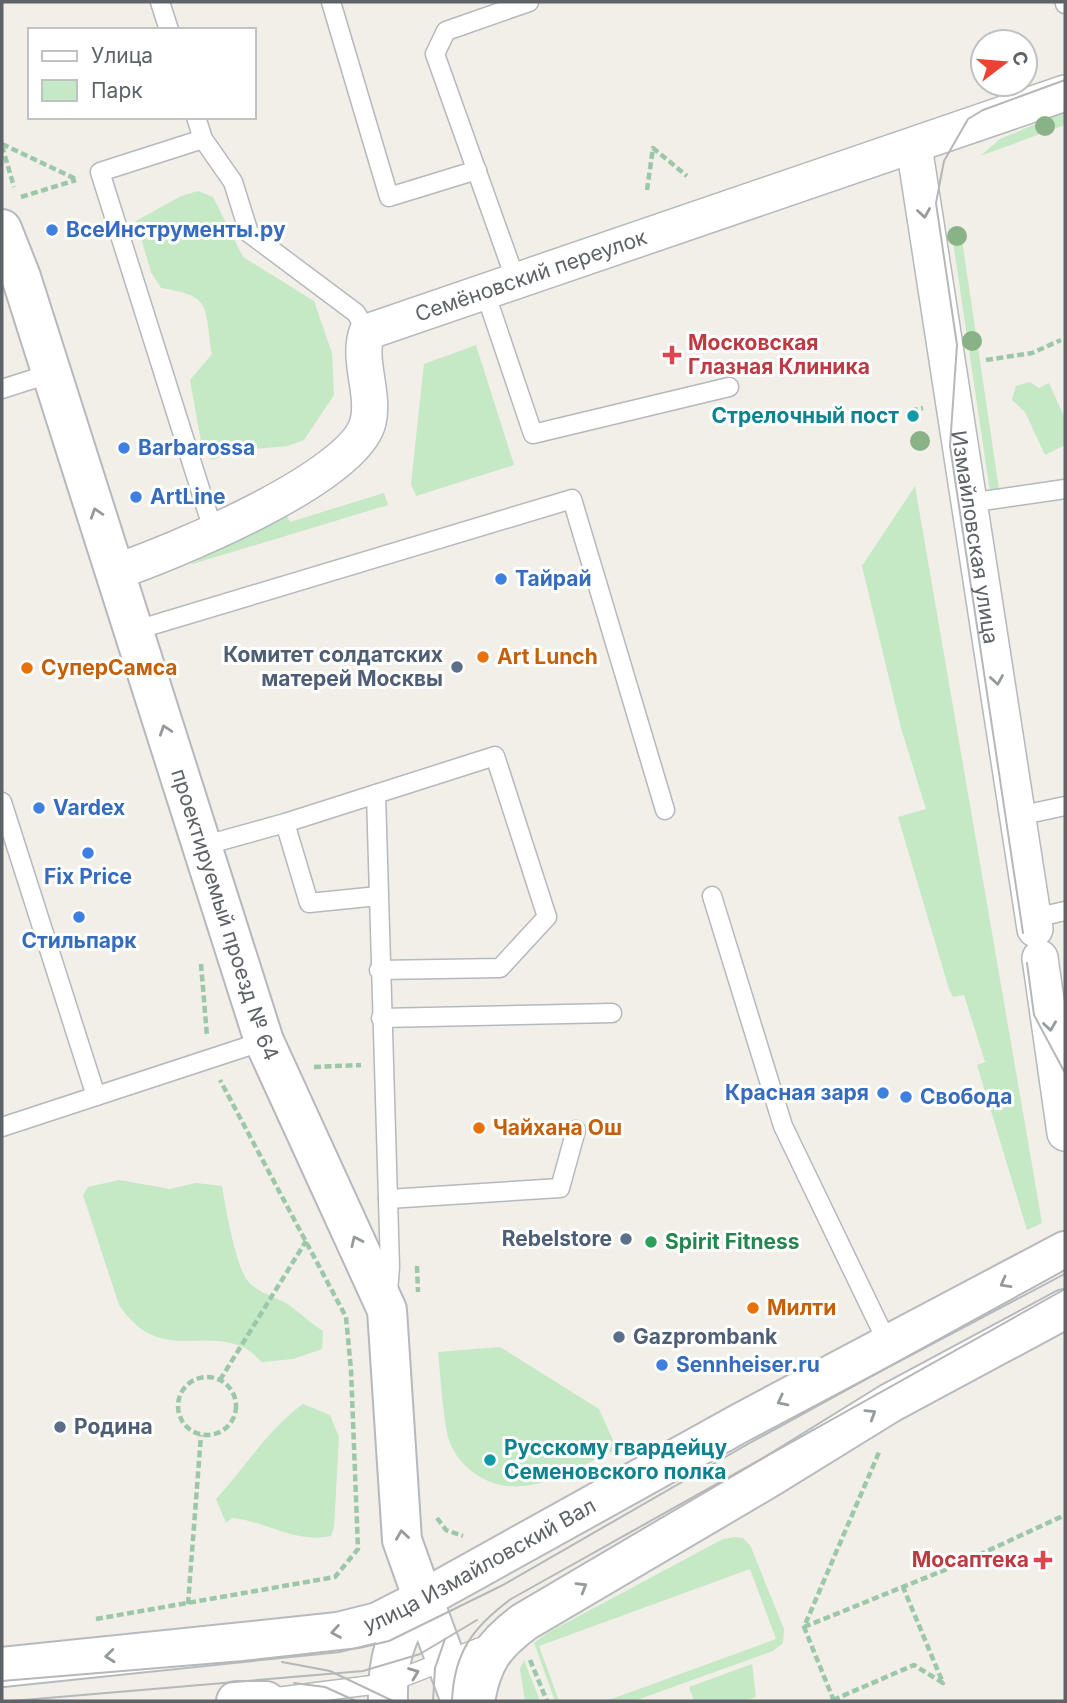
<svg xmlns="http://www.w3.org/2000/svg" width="1067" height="1703" viewBox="0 0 1067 1703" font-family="Inter,sans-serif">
  <rect width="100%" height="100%" fill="#f1efe8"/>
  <g fill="#c5e8c5">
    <polygon points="1065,112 1065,125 980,156 1000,139"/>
    <path d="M198 191 213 197 243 257 314 301 332 353 334 395 304 440 288 446 241 450 212 460 202 447 190 380 212 354C204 306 213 296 161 288L151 272 136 221 181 196Z"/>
    <polygon points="960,227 999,489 990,492 951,228"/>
    <polygon points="476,345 514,465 416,496 411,484 424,364"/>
    <polygon points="1030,382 1039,388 1049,383 1065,419 1065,445 1045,455 1025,412 1012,400 1016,386"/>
    <polygon points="915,486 1042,1223 1027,1230 977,1065 985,1062 964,995 953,997 949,989 898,817 926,809 901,728 862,566"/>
    <polygon points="384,493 388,505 189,565 285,513 290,522"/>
    <path d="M119 1180 170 1189 196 1183 222 1186C225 1206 236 1266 247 1280 259 1295 280 1297 293 1308 304 1316 310 1323 323 1331L322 1349 293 1359 262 1362C256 1357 251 1351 245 1348 199 1327 159 1364 119 1305L83 1195 88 1187Z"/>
    <path d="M500 1347 599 1409 617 1449C573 1469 523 1505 477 1475 464 1467 452 1452 448 1437 442 1410 441 1379 438 1352Z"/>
    <path d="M303 1404 330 1415 339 1437 334 1527 331 1536C296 1544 266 1521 232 1518L226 1523 216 1499C246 1467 268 1429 303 1404Z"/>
    <polygon points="735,1537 743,1538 750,1545 784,1629 783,1643 773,1651 634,1701 606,1701 776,1639 750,1569 539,1646 559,1701 555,1701 534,1643 549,1632 723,1539"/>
    <polygon points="524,1660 540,1701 525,1701 520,1669"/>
    <polygon points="752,1664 756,1697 743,1701 694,1701 689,1687"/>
  </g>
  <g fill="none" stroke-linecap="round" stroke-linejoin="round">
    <g stroke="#b5b8bc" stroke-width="21">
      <g id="service">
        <polyline points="160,2 169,30"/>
        <polyline points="331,2 389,197 477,170"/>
        <polyline points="1065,2 1065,4"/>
        <polyline points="196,117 203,139 233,182 249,233 356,313 367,332"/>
        <polyline points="203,139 100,172 214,533"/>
        <polyline points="516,281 435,54 446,31 529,2"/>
        <polyline points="485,292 533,434 729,387"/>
        <polyline points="2,389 52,373"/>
        <polyline points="969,503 1065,489"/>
        <polyline points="133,631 572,499 665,810"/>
        <polyline points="376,794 390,1267 388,1292"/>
        <polyline points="2,802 96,1096"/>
        <polyline points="1018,816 1065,806"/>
        <polyline points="202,846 285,823"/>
        <polyline points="378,896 309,903 285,823 495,756 547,917 500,968 379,970"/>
        <polyline points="712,896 783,1126 889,1346"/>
        <polyline points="1034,918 1065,911"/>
        <polyline points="381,1018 612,1013"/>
        <polyline points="2,1127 264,1041"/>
        <polyline points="388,1199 560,1188 576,1130"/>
        <polyline points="261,1699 388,1683 491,1643"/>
      </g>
    </g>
    <g stroke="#b5b8bc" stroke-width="38">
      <g id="minor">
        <path id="s1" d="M914 146 1035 929"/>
        <path id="s2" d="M115 572C169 554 355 478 368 422 375 393 357 360 367 332L1065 93"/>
        <polyline points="1040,958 1065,1133"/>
      </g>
    </g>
    <g stroke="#b5b8bc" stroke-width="42">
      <g id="tertiary">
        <path id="s3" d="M2 229 21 277 264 1041 387 1310 402 1540 423 1599"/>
      </g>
    </g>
    <g stroke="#b6babf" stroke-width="42">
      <g id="secondary">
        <polyline points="423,1599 461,1701"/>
        <path id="s4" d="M2 1667 338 1632 378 1622 423 1599 740 1423 1065 1251"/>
        <polyline points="236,1701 266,1701"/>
        <path d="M388 1701C387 1663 395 1630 421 1601"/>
        <path d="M475 1701C482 1662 492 1646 524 1622L772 1476 890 1403 1065 1309"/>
      </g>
    </g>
    <g stroke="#9cc7a9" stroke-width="4.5" stroke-dasharray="7 3.5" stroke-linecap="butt">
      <polyline points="2,144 76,179"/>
      <polyline points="2,146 14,187"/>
      <polyline points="647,190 653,148 687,176"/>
      <polyline points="21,197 76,180"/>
      <polyline points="986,360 1032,353 1061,340"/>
      <polyline points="911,411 923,408"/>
      <polyline points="201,964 207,1036"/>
      <polyline points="314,1067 361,1065"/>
      <polyline points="417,1266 418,1292"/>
      <circle cx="207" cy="1406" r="29"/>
      <polyline points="220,1380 306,1241"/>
      <polyline points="437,1518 446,1530 463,1536"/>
      <polyline points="188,1604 201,1435"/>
      <polyline points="96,1619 335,1577 358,1549 351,1370 346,1317 220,1080"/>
      <polyline points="804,1627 957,1565 1065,1515"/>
      <polyline points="530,1660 547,1701"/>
      <polyline points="833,1700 914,1665 943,1683 903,1587"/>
      <polyline points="834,1701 804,1627 880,1450"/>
    </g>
    <use href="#service" stroke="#fff" stroke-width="18"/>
    <use href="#minor" stroke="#fff" stroke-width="35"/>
    <use href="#tertiary" stroke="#fff" stroke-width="38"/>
    <use href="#secondary" stroke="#fff" stroke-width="38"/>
    <g stroke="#b6b7b8" stroke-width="2">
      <polyline points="1023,933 950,446 957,345 936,203 944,161 968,119 983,110 1065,80"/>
      <polyline points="1027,963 1034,1015 1065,1073"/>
      <polyline points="282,1662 330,1671 393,1701"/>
      <polyline points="2,1681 243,1661 359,1648 389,1641 503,1585 748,1444 1065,1270"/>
      <polyline points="294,1683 325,1687 356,1701"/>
      <polyline points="12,1701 363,1671 420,1654 477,1620"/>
      <polyline points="433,1701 435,1668 445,1639"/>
      <path d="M452 1701C454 1652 473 1627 511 1599L1065 1289"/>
    </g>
  </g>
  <g fill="#89b387">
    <circle cx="1045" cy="126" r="10"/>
    <circle cx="957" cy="236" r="10"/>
    <circle cx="972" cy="341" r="10"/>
    <circle cx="920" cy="441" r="10"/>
  </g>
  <defs><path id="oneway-chevron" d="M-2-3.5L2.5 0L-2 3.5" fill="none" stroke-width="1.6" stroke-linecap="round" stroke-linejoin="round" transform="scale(1.75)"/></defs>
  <g stroke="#979a9d">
    <use href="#oneway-chevron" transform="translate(924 213) rotate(81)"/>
    <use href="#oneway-chevron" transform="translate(96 513) rotate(-108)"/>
    <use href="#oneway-chevron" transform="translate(997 680) rotate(81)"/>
    <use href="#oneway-chevron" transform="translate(165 730) rotate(-108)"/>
    <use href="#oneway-chevron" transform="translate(1050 1026) rotate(82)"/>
    <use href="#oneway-chevron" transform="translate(356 1241) rotate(-115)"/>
    <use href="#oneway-chevron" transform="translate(1005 1283) rotate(151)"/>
    <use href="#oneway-chevron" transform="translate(782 1401) rotate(153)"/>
    <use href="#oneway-chevron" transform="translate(871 1414) rotate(-32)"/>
    <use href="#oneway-chevron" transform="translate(402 1535) rotate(-98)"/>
    <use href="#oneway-chevron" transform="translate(582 1587) rotate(-31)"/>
    <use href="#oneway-chevron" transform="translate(336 1632) rotate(170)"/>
    <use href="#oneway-chevron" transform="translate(110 1656) rotate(174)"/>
    <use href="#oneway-chevron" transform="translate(414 1673) rotate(-21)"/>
  </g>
  <g fill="#3f7fe0" stroke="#fff" stroke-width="2.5">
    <circle cx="52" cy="230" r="7"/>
    <circle cx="124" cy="448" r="7"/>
    <circle cx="136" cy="497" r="7"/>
    <circle cx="501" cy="579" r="7"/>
    <circle cx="39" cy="808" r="7"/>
    <circle cx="88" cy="853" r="7"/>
    <circle cx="79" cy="917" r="7"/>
    <circle cx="883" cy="1093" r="7"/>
    <circle cx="906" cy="1097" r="7"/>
    <circle cx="662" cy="1365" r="7"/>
  </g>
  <g fill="#e0444e" stroke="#fff" stroke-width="2.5">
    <path d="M668.5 344.5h7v7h7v7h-7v7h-7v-7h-7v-7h7z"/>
    <path d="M1039.5 1549.5h7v7h7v7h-7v7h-7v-7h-7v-7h7z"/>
  </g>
  <g fill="#0f9aa8" stroke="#fff" stroke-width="2.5">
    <circle cx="913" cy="416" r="7"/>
    <circle cx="490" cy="1460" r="7"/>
  </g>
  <g fill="#e8710a" stroke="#fff" stroke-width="2.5">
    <circle cx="483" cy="657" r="7"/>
    <circle cx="27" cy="668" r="7"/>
    <circle cx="479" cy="1128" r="7"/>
    <circle cx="753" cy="1308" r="7"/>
  </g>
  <g fill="#5c6f8a" stroke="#fff" stroke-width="2.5">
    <circle cx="457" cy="667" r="7"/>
    <circle cx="626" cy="1239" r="7"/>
    <circle cx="619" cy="1337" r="7"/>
    <circle cx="60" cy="1427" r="7"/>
  </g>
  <circle fill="#2e9e5b" stroke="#fff" stroke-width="2.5" cx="651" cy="1242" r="7"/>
  <g text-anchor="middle" stroke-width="6" stroke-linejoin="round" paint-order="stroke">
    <g font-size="21" font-weight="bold" fill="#366cbe" stroke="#fff" text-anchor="start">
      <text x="66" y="237">ВсеИнструменты.ру</text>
      <text x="138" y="455">Barbarossa</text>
      <text x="150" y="504">ArtLine</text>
      <text x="515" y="586">Тайрай</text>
      <text x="53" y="815">Vardex</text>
      <text x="88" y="884" text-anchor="middle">Fix Price</text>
      <text x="79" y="948" text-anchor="middle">Стильпарк</text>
      <text x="869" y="1100" text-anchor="end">Красная заря</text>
      <text x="920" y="1104">Свобода</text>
      <text x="676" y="1372">Sennheiser.ru</text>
    </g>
    <g font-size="21" fill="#5f6368" stroke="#fff">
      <text dy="7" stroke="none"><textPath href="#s2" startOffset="564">Семёновский переулок</textPath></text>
      <text dy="7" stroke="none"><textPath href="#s1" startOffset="396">Измайловская улица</textPath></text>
      <text dy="7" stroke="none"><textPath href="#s3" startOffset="721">проектируемый проезд № 64</textPath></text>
      <text dy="7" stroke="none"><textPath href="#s4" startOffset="495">улица Измайловский Вал</textPath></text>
    </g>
    <g font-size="21" font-weight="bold" fill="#be3a42" stroke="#fff" text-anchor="start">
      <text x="688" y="350">Московская<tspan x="688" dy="24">Глазная Клиника</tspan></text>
      <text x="1029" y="1567" text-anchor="end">Мосаптека</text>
    </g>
    <g font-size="21" font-weight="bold" fill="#0d838f" stroke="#fff" text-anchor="end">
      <text x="899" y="423">Стрелочный пост</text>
      <text x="504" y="1455" text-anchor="start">Русскому гвардейцу<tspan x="504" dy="24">Семеновского полка</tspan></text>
    </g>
    <g font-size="21" font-weight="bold" fill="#4e5e75" stroke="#fff" text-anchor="end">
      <text x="443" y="662">Комитет солдатских<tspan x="443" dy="24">матерей Москвы</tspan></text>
      <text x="612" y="1246">Rebelstore</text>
      <text x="633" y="1344" text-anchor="start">Gazprombank</text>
      <text x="74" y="1434" text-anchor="start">Родина</text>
    </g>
    <g font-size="21" font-weight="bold" fill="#c56008" stroke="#fff" text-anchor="start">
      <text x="497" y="664">Art Lunch</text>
      <text x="41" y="675">СуперСамса</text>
      <text x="493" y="1135">Чайхана Ош</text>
      <text x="767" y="1315">Милти</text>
    </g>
    <g font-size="21" font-weight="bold" fill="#27864d" stroke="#fff" text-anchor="start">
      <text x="665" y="1249">Spirit Fitness</text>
    </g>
  </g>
  <rect width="1067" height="1703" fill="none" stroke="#5f6368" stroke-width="7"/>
  <rect x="28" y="28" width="228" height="91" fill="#ffffff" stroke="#bfc1c3" stroke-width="2"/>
  <rect x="42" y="51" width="35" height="10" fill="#ffffff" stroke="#bfc1c3" stroke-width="2"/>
  <text x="91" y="63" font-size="21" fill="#5f6368">Улица</text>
  <rect x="42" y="80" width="35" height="21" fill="#c5e8c5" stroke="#bfc1c3" stroke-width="2"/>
  <text x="91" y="98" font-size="21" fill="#5f6368">Парк</text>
  <g transform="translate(1004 63) rotate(74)"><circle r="33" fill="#ffffff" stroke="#bfc1c3" stroke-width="2"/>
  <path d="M0-5L12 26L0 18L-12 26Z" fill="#ea4335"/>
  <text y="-10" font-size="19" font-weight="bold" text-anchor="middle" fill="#5f6368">С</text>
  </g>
</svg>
